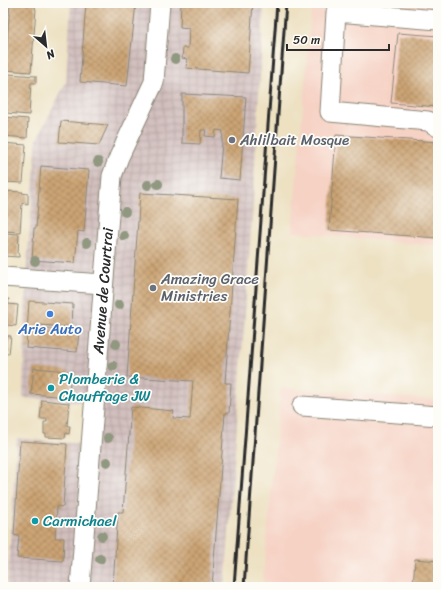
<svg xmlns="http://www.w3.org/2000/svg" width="441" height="590" viewBox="0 0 441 590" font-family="Sriracha,sans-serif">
  <defs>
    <pattern id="industrial-grid" width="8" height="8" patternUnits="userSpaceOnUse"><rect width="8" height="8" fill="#d1bfbe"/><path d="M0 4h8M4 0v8" fill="none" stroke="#b4a4a3"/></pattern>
    <pattern id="building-cross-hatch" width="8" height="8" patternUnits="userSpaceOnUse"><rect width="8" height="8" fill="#cca475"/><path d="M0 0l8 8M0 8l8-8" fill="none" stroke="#a68660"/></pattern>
  </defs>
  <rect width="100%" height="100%" fill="#fdfcf7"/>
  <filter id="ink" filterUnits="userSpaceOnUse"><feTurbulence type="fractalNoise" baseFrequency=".025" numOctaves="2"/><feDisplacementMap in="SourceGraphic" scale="8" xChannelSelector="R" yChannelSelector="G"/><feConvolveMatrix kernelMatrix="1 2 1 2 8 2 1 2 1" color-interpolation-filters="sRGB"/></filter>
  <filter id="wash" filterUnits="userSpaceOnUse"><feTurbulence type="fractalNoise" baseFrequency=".012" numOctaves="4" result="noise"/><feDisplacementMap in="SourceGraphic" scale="16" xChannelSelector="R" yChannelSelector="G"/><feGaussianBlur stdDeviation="0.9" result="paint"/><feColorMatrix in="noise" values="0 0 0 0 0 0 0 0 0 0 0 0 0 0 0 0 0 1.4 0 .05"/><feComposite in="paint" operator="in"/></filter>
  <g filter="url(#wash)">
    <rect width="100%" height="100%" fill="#ede1c2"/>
    <g fill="#f6d2c4">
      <polygon points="312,3 438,3 438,246 292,232"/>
      <polygon points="281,388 438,400 438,587 262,587"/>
    </g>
    <polygon fill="url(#industrial-grid)" points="71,3 264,3 253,202 225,587 7,587 17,438 91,445 94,403 23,398 26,278 37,139 66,82"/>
    <g id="blocks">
      <g fill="url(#building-cross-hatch)">
        <polygon points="10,3 36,3 35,9 36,9 31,72 5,70"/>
        <polygon points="86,3 136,3 127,86 80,82"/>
        <polygon points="191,3 253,3 248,73 186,68 187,59 182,58 183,48 188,48 189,28 180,27 181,4 191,5"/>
        <polygon points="398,33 438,36 438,107 391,103"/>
        <polygon points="8,74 36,76 36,83 31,83 29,115 6,113 6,107 3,107 3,105 4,99 7,99 8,88 5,88 6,80 8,80"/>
        <polygon points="182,94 246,97 240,180 219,178 223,131 216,130 215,137 205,136 206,130 201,130 200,144 182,143"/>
        <polygon points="3,117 28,119 27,138 3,136"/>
        <polygon points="61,121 108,125 99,145 59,142"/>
        <polygon points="336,135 438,142 438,238 329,230"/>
        <polygon points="3,143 26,145 23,183 3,182"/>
        <polygon points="41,166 89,170 84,232 78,231 75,263 32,260 34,228 36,228"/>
        <polygon points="3,191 23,192 22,193 28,194 28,204 22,203 20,232 3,231"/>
        <polygon points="140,193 238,199 225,383 231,383 229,413 225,413 212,587 148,587 113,585 118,512 123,512 131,407 174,411 173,418 190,419 193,381 127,377"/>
        <polygon points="3,233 19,234 18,254 19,254 19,257 3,256"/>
        <polygon points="3,299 9,299 8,304 18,305 16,326 7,325 6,336 11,336 9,354 3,353"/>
        <polygon points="29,301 73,304 72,327 36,325 36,328 79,331 77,352 26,348"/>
        <polygon points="34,368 68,371 67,381 70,381 69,397 31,394"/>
        <polygon points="42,400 69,403 67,426 70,426 69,434 66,433 65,438 46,437 46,434 44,434 44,422 47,422 47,419 40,419"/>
        <polygon points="20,441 67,444 63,507 57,506 55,538 64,538 63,561 17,558 19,536 14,535"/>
        <polygon points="415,559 438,561 438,587 413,587"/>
      </g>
    </g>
  </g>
  <g filter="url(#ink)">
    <use href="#blocks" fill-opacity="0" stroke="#8c8676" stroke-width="1"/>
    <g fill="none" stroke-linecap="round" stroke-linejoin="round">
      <g stroke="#8c8676" stroke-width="21">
        <g id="minor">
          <polyline points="438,20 336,12 330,112 428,121 438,127"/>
          <polyline points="3,277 103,284"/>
          <polyline points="302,406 438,416"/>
          <path id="s1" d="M80 587 112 176 119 157 154 82 160 3"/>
        </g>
      </g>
      <use href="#minor" stroke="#fff" stroke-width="19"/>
      <g stroke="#2b2b2b" stroke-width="3">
        <polyline points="234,587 277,3"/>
        <polyline points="244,587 286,3"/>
      </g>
    </g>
    <g fill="#909880">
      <circle cx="175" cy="59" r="5"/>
      <circle cx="98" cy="162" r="5"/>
      <circle cx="158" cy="184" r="5"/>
      <circle cx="148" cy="185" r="5"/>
      <circle cx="125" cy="212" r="5"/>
      <circle cx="124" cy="236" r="5"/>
      <circle cx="87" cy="243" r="5"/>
      <circle cx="35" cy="261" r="5"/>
      <circle cx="119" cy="305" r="5"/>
      <circle cx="116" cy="344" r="5"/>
      <circle cx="113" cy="366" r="5"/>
      <circle cx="108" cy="438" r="5"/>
      <circle cx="107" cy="462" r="5"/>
      <circle cx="102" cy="536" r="5"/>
      <circle cx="100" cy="559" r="5"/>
    </g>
  </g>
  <g fill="#6b7280" stroke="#fdfcf7" stroke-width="1.5">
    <circle cx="232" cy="140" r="4"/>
    <circle cx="153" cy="288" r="4"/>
  </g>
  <circle fill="#3f7fe0" stroke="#fdfcf7" stroke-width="1.5" cx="50" cy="314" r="4"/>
  <g fill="#0f9aa8" stroke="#fdfcf7" stroke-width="1.5">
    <circle cx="51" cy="388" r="4"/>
    <circle cx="35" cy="521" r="4"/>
  </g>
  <g text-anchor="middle" stroke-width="3.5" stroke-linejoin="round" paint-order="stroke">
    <g font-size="15" fill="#5b616d" stroke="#fdfcf7" text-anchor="start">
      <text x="240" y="145">Ahlilbait Mosque</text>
      <text x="161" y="284">Amazing Grace<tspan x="161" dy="17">Ministries</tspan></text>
    </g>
    <g font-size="15" fill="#2b2b2b" stroke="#fdfcf7">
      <text dy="5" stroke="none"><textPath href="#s1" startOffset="297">Avenue de Courtrai</textPath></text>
    </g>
    <g font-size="15" fill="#366cbe" stroke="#fdfcf7">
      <text x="50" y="334">Arie Auto</text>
    </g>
    <g font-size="15" fill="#0d838f" stroke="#fdfcf7" text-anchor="start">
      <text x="59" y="384">Plomberie &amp;<tspan x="59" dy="17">Chauffage JW</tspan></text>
      <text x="43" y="526">Carmichael</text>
    </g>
  </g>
  <rect width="441" height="590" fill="none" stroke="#fdfcf7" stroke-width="16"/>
  <g transform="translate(46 46) rotate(152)" stroke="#fdfcf7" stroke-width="3" paint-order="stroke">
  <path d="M0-3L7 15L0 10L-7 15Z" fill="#2b2b2b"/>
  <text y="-6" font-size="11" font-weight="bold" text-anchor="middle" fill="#2b2b2b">N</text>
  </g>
  <path d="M287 44v6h102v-6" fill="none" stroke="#2b2b2b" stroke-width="2"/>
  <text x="293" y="44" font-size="12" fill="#2b2b2b" stroke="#fdfcf7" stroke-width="3" paint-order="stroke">50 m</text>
</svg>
